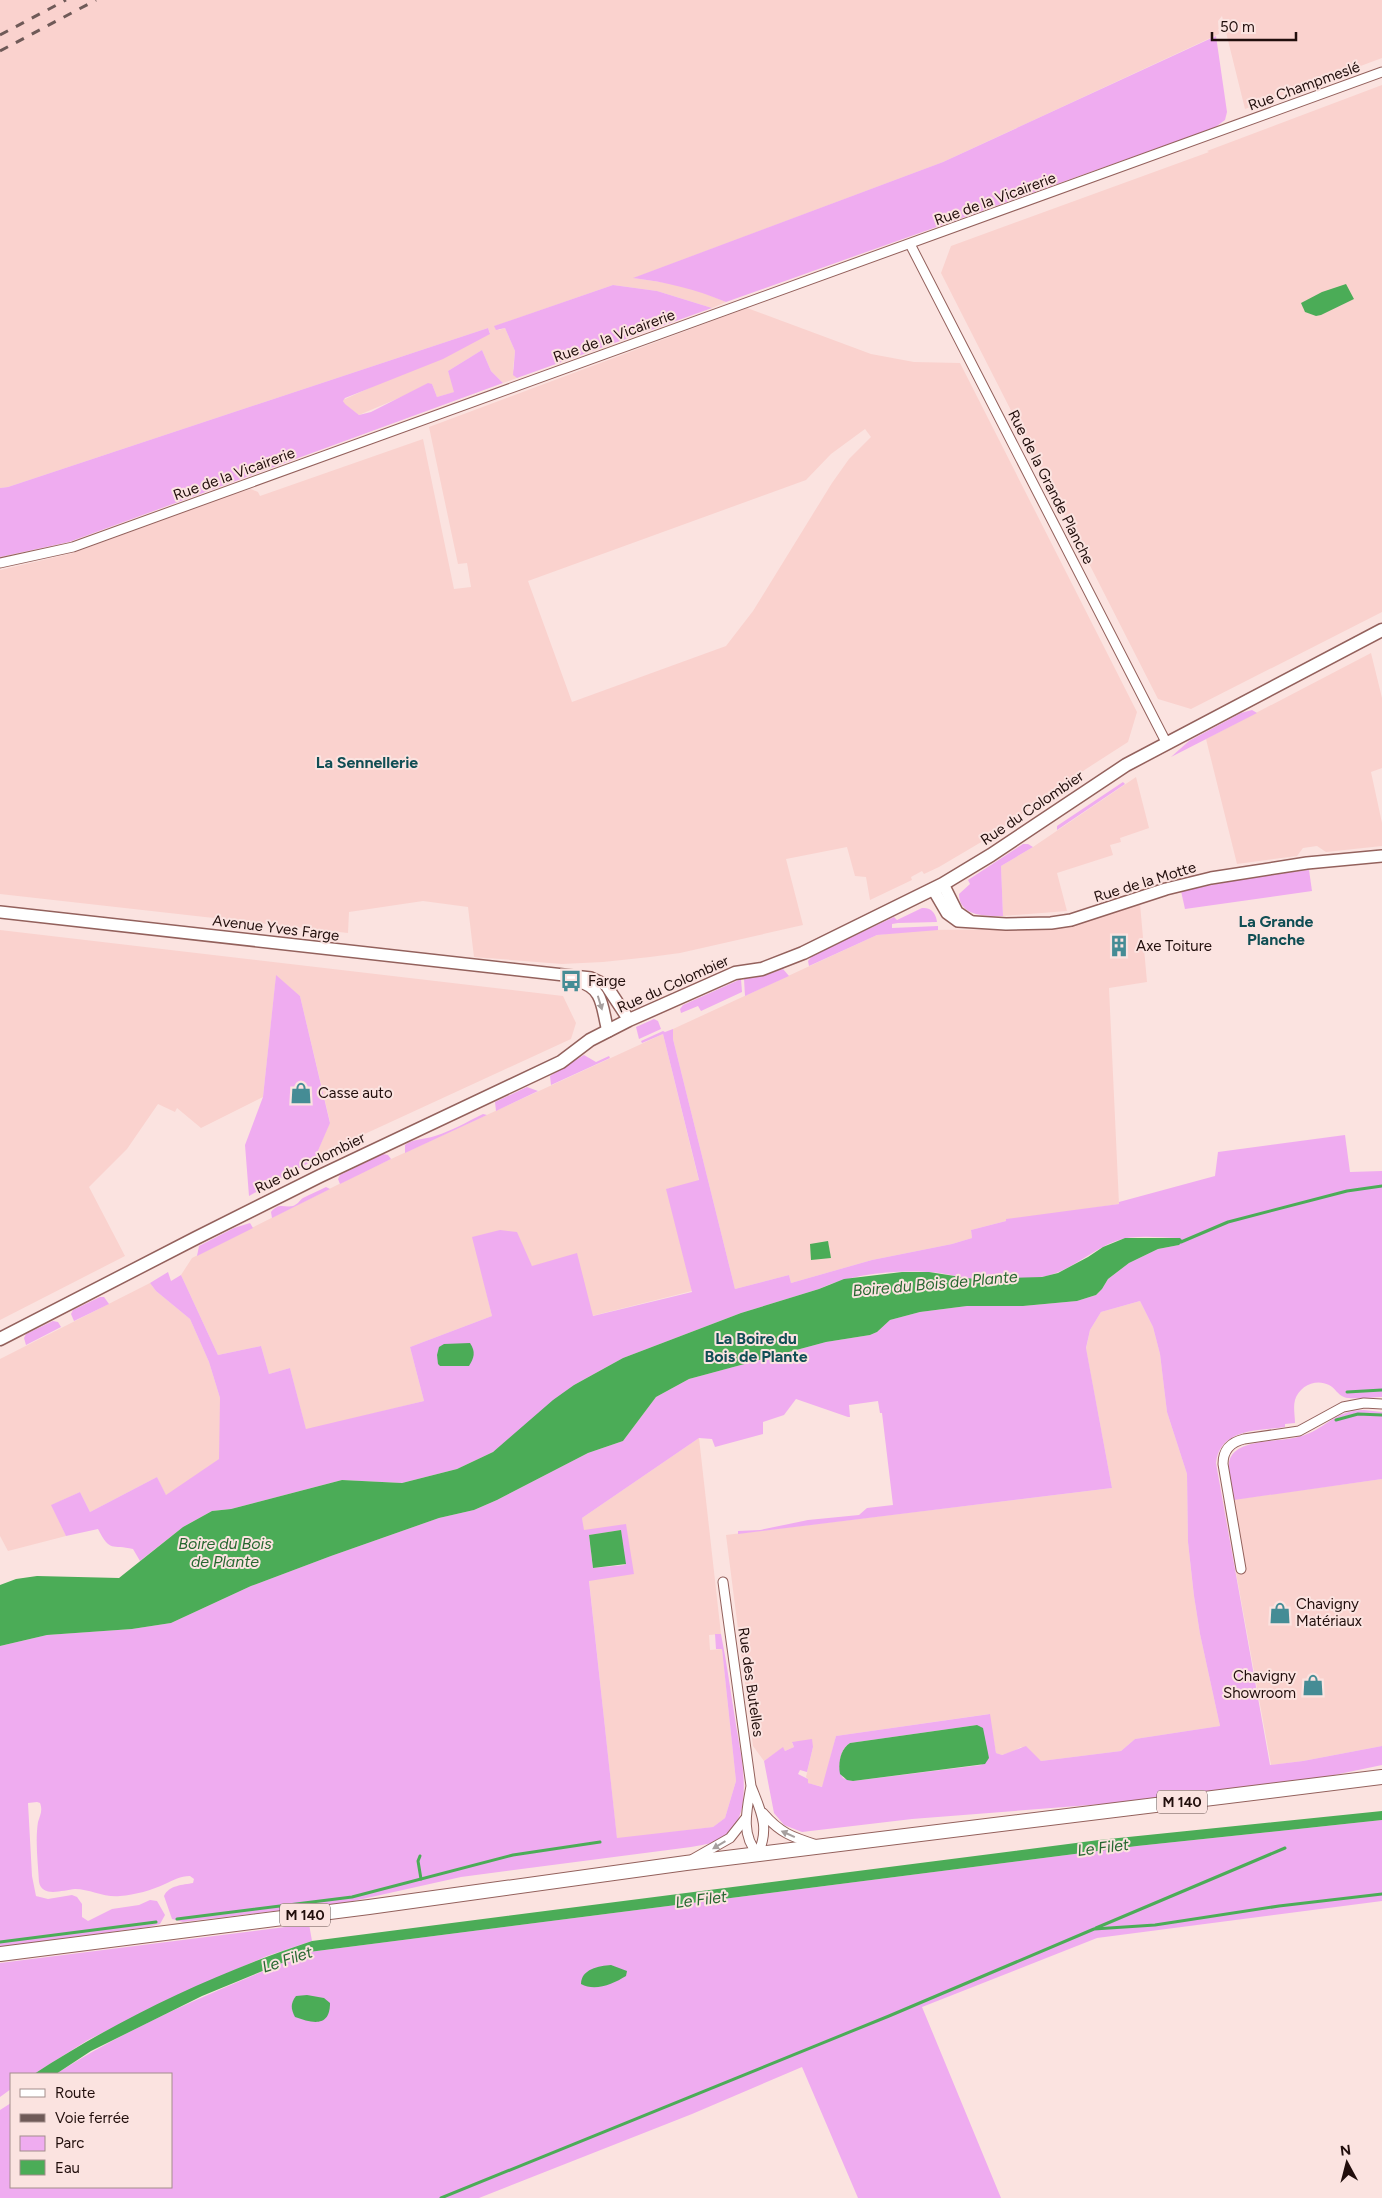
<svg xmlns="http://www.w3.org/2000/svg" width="1382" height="2198" viewBox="0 0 1382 2198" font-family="Figtree,sans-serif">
  <rect width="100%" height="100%" fill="#fbe3e0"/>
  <g fill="#fad2ce" fill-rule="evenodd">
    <polygon points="0,0 1382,0 1382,58 1245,109 1222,16 1218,21 1219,34 943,162 634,278 680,285 702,292 726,302 712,308 657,291 613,285 495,326 499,330 505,328 515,351 513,369 517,378 503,383 491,371 482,350 448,371 455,392 437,397 432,384 359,415 344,404 343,400 490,333 488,328 8,487 0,488"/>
    <polygon points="1382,85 1382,612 1191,709 1158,699 941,273 951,246 1209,152 1207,151"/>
    <path d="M747 308 871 354 914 362 960 363 1137 712 1128 742 1086 769 983 841 939 867 924 874 922 871 911 877 912 880 870 900 866 877 855 876 847 847 786 859 803 925 680 953 650 957 603 962 562 964 474 957 468 907 423 901 349 912 348 933 0 894V570L73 553 236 493 251 489 258 492 260 496 423 439 454 589 471 587 467 563 458 564 429 427ZM865 429 871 437 849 459 832 483 753 611 726 646 572 702 528 581 806 480 831 454Z"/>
    <polygon points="1371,653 1382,698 1382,768 1371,772 1382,823 1382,846 1326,852 1317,846 1303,848 1297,856 1237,864 1206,739"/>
    <polygon points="1136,777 1149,828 1120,838 1121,842 1110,845 1113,855 1057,873 1067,911 1003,916 1001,866 1033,847"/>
    <polygon points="1140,904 1147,982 1109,988 1119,1204 1006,1221 971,1230 972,1238 952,1244 872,1260 791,1283 789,1275 735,1289 673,1039 673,1029 877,935 923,930 1046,929 1071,926"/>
    <polygon points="0,930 563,996 576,1023 571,1039 356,1138 314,1160 330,1122 300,996 276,976 263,1097 201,1128 177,1108 175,1112 158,1104 127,1149 89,1187 125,1256 0,1320"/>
    <polygon points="663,1034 699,1181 667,1189 692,1291 592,1316 532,1266 473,1237 492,1316 410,1347 424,1401 306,1430 290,1368 269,1374 261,1346 218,1355 181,1275 192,1258 365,1171"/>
    <polygon points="150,1283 156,1291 190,1319 209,1362 220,1398 220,1459 166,1496 157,1477 90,1512 80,1492 52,1505 66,1536 8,1551 0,1536 0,1359"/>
    <polygon points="1140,1301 1153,1327 1160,1354 1167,1412 1187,1474 1188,1542 1194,1596 1200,1634 1220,1726 1135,1739 1121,1751 1041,1761 1021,1747 1012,1752 1001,1755 996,1753 989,1714 836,1736 823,1787 807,1783 808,1779 806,1777 813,1747 792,1743 794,1747 785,1751 783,1748 764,1761 753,1746 726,1535 1112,1488 1086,1349 1090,1330 1101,1312"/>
    <polygon points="699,1438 721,1634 709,1635 710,1650 722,1649 736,1781 725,1818 713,1827 617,1839 589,1580 634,1573 583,1530 582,1518"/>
    <polygon points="1382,1479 1382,1746 1303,1761 1271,1765 1223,1501"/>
  </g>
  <g fill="#efacf0" fill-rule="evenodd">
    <path d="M1216 36 1227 112 1225 120 1214 128 726 302C695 289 666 282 633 278L943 162Z"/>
    <polygon points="613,285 657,291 712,308 517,378 513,375 515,351 505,328 496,330 494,326"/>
    <polygon points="488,328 490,334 443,359 345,398 343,401 345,404 359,415 371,412 428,383 432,384 437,397 454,392 448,371 482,350 491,371 503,383 69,542 0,557 0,488 8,487"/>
    <polygon points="1252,710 1257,713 1171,757 1189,741 1241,713"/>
    <polygon points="1123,782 1125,784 1057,830 1057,826"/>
    <path d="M1023 844H1028L1033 847 1001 866 1003 916C987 916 959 917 959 894L970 884 968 880Z"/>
    <polygon points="1309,870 1312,891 1185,909 1181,891 1248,878"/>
    <path d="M922 908C931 907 936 913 937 922L898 923 892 924V928L938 926V930L877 935 809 966 808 961 813 955 894 917 897 920Z"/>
    <polygon points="783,969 789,976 745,996 744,979 764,976"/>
    <polygon points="276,975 300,996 330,1123 314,1160 249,1196 245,1145 263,1097"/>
    <polygon points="741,979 742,992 701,1011 698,1006 681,1013 680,1009 683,1005"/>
    <polygon points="654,1019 658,1021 661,1029 639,1039 636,1027"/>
    <path d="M673 1029V1039L735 1289 789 1275 791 1283 872 1260 952 1244 972 1238 971 1230 1006 1221V1219L1119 1204V1202L1215 1176 1218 1152 1345 1135 1350 1172 1382 1171V1397C1373 1397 1350 1400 1344 1397 1338 1395 1335 1388 1329 1385 1316 1378 1299 1386 1295 1400 1293 1407 1295 1416 1295 1423L1285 1424V1427C1258 1431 1220 1428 1216 1463L1270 1765 1303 1761 1382 1746V1765L1301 1782 1116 1803 912 1819 802 1832 784 1825 774 1813 764 1761 783 1747 785 1751 794 1747 792 1742 812 1739 813 1747 807 1772 800 1770 798 1774 808 1779V1783L822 1787 836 1736 990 1714 996 1753 1002 1755 1026 1746 1041 1761 1121 1751 1135 1739 1220 1726 1200 1634 1194 1596 1188 1542 1187 1474 1167 1412 1160 1354 1153 1327 1140 1301 1101 1312 1090 1330 1086 1348 1112 1488 738 1534V1531L760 1530 808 1520 859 1515 867 1508 893 1505 882 1413H880L878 1401 849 1405 850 1417H848L796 1399 784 1415 763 1422V1434L715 1447 712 1439 699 1438 582 1518 584 1530 626 1524 634 1574 589 1581 617 1838 713 1827 725 1818 736 1781 722 1649H716L715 1634H721C727 1664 731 1694 736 1725 740 1749 746 1776 743 1801 742 1811 738 1822 732 1829 723 1843 706 1844 691 1847L461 1877 349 1902 183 1922 172 1919 164 1896C169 1885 183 1885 193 1883L194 1879 190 1876C180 1876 174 1880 165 1884 152 1890 135 1895 120 1896 105 1898 90 1889 75 1889 63 1890 42 1898 39 1882 38 1863 35 1841 38 1822 40 1815 43 1811 40 1803L37 1802 28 1803 32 1876 36 1896 48 1899 72 1895 77 1897 82 1904V1917L88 1921 112 1909 139 1905 150 1900 157 1901 165 1915 160 1924 148 1927 0 1947V1646L47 1635 132 1629 171 1623 251 1586 331 1556 439 1518 474 1510 497 1500 588 1453 623 1441 656 1397 689 1379 826 1342 870 1335 877 1332 890 1320 920 1312 967 1306H1023L1077 1301 1096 1295 1102 1289 1108 1279 1129 1263 1158 1249 1179 1245 1180 1238C1159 1238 1136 1234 1116 1241 1090 1250 1070 1273 1041 1277 1019 1280 994 1281 972 1279 957 1277 942 1272 927 1272 892 1270 851 1274 819 1289L741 1313 623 1358 574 1385 493 1452 457 1469 402 1483 342 1480 231 1509 212 1511 183 1527 140 1561 133 1549C112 1544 110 1553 98 1529L66 1536 51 1505 80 1492 90 1512 157 1477 166 1495 219 1459 220 1398 209 1362 190 1319 156 1291 150 1283 168 1272 171 1281 181 1275 218 1355 261 1346 269 1374 290 1368 306 1429 424 1401 410 1347 492 1316 472 1237 500 1230 517 1232 532 1266 577 1253 593 1316 692 1292 666 1189 699 1180 663 1034 642 1043 641 1041 663 1031 665 1032ZM621 1530 625 1565 593 1568 589 1535ZM977 1725 989 1758 981 1765 853 1781 843 1778C837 1769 839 1749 850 1743Z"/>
    <polygon points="584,1055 596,1062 609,1056 610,1058 551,1085 550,1076"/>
    <polygon points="527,1087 538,1091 496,1111 495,1102"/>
    <path d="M483 1114 487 1115 405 1153V1145C414 1138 424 1140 435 1136 451 1131 467 1122 483 1114Z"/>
    <polygon points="383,1154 388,1155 391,1159 340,1184 338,1179 340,1175"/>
    <path d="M326 1187 330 1189 272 1218 271 1212C279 1202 284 1208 293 1206 298 1204 299 1201 303 1198 310 1194 319 1191 326 1187Z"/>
    <polygon points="250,1223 253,1228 197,1256 199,1246 234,1228"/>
    <polygon points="100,1297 104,1297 109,1304 74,1321 71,1314 73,1310"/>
    <polygon points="53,1321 58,1322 61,1327 26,1345 24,1338 26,1334"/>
    <path d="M1364 1410 1382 1412V1479L1234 1500C1232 1488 1224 1466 1232 1455 1243 1439 1280 1442 1298 1437 1325 1431 1333 1410 1364 1410Z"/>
    <path d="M1382 1820V1901L1097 1938 922 2007 1001 2198H858L802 2067 692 2114 479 2198H0V2110L11 2103V2187H171V2074H56C135 2023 223 1988 309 1952L1137 1846Z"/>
    <polygon points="309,1924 312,1941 267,1956 189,1990 88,2040 34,2074 11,2074 11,2089 0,2097 0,1963"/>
  </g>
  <g fill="#4bac57">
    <polygon points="1346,284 1354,299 1321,315 1316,316 1305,312 1301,303 1322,292"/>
    <polygon points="1125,1238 1180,1238 1183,1241 1179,1245 1158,1249 1129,1263 1108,1279 1102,1289 1096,1295 1077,1301 1023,1306 967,1306 920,1312 890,1320 877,1332 870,1335 826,1342 689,1379 656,1397 623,1441 588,1453 497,1500 474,1510 439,1518 331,1556 251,1586 171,1623 132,1629 47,1635 0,1646 0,1585 16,1579 37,1576 119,1578 183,1527 212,1511 231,1509 342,1480 402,1483 457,1469 493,1452 553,1400 574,1385 623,1358 741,1313 819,1289 844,1279 902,1272 929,1272 974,1279 1042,1277 1058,1273 1088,1257 1103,1247"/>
    <polygon points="828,1241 831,1258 811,1260 810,1244"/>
    <path d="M444 1344 470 1343C476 1352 474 1358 469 1366H440L438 1364 437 1355 439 1347Z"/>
    <polygon points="621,1530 626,1564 593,1568 589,1535"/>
    <path d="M977 1725 983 1728 989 1758 985 1764 853 1781 847 1780 840 1774C838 1764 840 1749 850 1743Z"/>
    <path d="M1382 1811V1820L1137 1846 309 1952 202 1996 91 2051 56 2074H34C120 2018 215 1973 312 1941L1099 1840Z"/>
    <path d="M611 1965 627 1971 626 1976C613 1984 595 1992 581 1984 581 1969 599 1966 611 1965Z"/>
    <path d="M307 1995 324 1998 330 2003C330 2028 312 2023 295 2017 291 2009 290 2004 296 1996Z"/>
  </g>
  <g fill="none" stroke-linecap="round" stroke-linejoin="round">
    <g stroke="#4bac57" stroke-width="3">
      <polyline points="1181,1242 1228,1222 1347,1191 1382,1186"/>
      <polyline points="1347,1392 1382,1390"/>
      <polyline points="1336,1420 1358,1414 1382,1415"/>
      <polyline points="420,1856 418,1861 421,1879"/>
      <polyline points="177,1919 352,1897 513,1855 600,1842"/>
      <polyline points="1096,1928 1285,1848"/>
      <polyline points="0,1942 156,1922"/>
      <polyline points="441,2198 889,2016 1094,1929 1155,1925 1279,1906 1382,1894"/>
    </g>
    <g stroke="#93615c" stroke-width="11">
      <g id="minor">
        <polyline points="910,244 1166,742"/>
        <polyline points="0,563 73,547 1382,72"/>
        <path d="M1241 1569 1223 1464C1223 1450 1231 1442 1244 1439L1299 1431 1343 1407 1364 1403 1382 1404"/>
        <path d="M723 1582 751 1786C761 1812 770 1827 758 1854 740 1835 747 1809 751 1786"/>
        <path d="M763 1813C780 1833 792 1837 817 1845"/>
        <polyline points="693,1859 730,1838 745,1819"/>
      </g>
    </g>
    <g stroke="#93615c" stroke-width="14">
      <g id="tertiary">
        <polyline points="943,884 957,912 970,921"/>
        <polyline points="933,889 947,913 958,921 1006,924 1051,923 1071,920 1166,889 1211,878 1307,863 1382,856"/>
        <polyline points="0,912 591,978 606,985 629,1020"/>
        <path d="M579 982C604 987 602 1010 608 1031"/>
      </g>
    </g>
    <g stroke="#93615c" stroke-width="15">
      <polyline id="secondary" points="0,1339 196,1238 320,1176 561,1062 590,1040 629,1020 735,973 762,969 803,953 943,884 991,855 1126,765 1382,630"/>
    </g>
    <g stroke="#93615c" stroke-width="16">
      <polyline id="primary" points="0,1954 369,1907 686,1863 1382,1777"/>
    </g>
    <use href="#minor" stroke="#fff" stroke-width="9"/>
    <use href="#tertiary" stroke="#fff" stroke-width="11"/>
    <use href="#secondary" stroke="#fff" stroke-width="12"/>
    <use href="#primary" stroke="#fff" stroke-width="14"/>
    <g stroke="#6f5a58" stroke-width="3" stroke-dasharray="9 9" stroke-linecap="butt">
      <polyline points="0,35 66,0"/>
      <polyline points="0,51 96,0"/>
    </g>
  </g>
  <defs><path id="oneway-solid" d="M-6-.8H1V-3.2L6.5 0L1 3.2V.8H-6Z" transform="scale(1.25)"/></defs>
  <g fill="#a69f9e">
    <use href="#oneway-solid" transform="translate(600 1003) rotate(73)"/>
    <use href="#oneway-solid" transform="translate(788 1834) rotate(-156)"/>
    <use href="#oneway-solid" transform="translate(719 1845) rotate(149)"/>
  </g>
  <defs>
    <g id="building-bare" transform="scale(1.725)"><path d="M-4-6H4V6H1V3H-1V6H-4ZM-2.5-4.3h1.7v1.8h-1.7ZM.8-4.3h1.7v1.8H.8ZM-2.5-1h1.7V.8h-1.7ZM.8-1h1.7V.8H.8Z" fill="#458c95" stroke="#fbe3e0" stroke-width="2.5" paint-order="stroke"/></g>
    <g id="bus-bare" transform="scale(1.725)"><path d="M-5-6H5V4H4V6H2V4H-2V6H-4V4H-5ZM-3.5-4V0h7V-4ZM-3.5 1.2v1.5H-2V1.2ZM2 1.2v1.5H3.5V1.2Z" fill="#458c95" stroke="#fbe3e0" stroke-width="2.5" paint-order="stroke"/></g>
    <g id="shop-bare" transform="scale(1.725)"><path d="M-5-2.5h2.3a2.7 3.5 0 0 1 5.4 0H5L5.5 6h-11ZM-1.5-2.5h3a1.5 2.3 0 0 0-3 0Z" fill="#458c95" stroke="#fbe3e0" stroke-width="2.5" paint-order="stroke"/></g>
  </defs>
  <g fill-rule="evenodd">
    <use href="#building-bare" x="1119" y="946"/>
    <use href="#bus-bare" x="571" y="981"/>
    <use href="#shop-bare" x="301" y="1093"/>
    <use href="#shop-bare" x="1280" y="1613"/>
    <use href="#shop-bare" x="1313" y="1685"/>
  </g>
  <g text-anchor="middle" stroke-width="4" stroke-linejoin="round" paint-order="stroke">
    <g fill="#fbe3e0" stroke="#624e4c" stroke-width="1">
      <rect x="1157" y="1790.5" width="50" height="23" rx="4"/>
      <rect x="280" y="1903.5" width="50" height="23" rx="4"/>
    </g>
    <g font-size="14" font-weight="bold" fill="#210e0c">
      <text x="1182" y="1807">M 140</text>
      <text x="305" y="1920">M 140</text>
    </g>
    <g font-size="15" fill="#210e0c" stroke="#fbe3e0">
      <text transform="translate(1304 86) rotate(-20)" y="5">Rue Champmeslé</text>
      <text transform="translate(995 199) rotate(-20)" y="5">Rue de la Vicairerie</text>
      <text transform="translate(614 336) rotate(-20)" y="5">Rue de la Vicairerie</text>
      <text transform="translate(234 474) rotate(-20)" y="5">Rue de la Vicairerie</text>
      <text transform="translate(1051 487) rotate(63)" y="5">Rue de la Grande Planche</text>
      <text transform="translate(1032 808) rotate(-34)" y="5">Rue du Colombier</text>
      <text transform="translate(1145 882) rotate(-17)" y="5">Rue de la Motte</text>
      <text transform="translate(276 928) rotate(7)" y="5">Avenue Yves Farge</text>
      <text transform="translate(673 984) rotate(-24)" y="5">Rue du Colombier</text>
      <text transform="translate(310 1163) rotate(-26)" y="5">Rue du Colombier</text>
      <text transform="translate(751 1682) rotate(82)" y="5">Rue des Butelles</text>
    </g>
    <g font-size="15" fill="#210e0c" stroke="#fbe3e0" text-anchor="start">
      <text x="1136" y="951">Axe Toiture</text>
      <text x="588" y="986">Farge</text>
      <text x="318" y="1098">Casse auto</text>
      <text x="1296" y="1609">Chavigny<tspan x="1296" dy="17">Matériaux</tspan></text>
      <text x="1296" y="1681" text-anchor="end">Chavigny<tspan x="1296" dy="17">Showroom</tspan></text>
    </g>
    <g font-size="16" font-weight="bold" fill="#104e54" stroke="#fbe3e0">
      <text x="367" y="768">La Sennellerie</text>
      <text x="1276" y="927">La Grande<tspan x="1276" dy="18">Planche</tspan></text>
      <text x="756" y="1344">La Boire du<tspan x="756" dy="18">Bois de Plante</tspan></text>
    </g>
    <g font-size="16" font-style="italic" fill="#276730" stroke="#fbe3e0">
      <text transform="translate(935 1283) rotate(-5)" y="6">Boire du Bois de Plante</text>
      <text x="225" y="1549">Boire du Bois<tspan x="225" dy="18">de Plante</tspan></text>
      <text transform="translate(1103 1847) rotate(-7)" y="6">Le Filet</text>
      <text transform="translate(701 1899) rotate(-7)" y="6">Le Filet</text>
      <text transform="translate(287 1959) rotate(-18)" y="6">Le Filet</text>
    </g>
  </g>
  <rect x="10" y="2073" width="162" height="115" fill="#fbe3e0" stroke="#a48e8b"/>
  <rect x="20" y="2089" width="25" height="8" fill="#ffffff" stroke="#a48e8b"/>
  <text x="55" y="2098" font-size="15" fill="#210e0c">Route</text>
  <rect x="20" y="2114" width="25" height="8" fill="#6f5a58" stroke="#a48e8b"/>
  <text x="55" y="2123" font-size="15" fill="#210e0c">Voie ferrée</text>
  <rect x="20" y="2136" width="25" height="15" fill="#efacf0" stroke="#a48e8b"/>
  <text x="55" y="2148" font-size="15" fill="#210e0c">Parc</text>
  <rect x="20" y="2160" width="25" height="15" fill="#4bac57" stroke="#a48e8b"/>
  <text x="55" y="2173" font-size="15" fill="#210e0c">Eau</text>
  <g transform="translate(1347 2163) rotate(353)" stroke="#fbe3e0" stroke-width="4" paint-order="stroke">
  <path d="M0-4L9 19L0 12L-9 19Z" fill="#210e0c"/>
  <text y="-8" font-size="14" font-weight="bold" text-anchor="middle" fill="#210e0c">N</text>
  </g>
  <path d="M1212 32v8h84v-8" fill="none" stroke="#210e0c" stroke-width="2.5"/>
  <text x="1220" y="32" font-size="15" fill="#210e0c" stroke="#fbe3e0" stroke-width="4" paint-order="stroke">50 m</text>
</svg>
